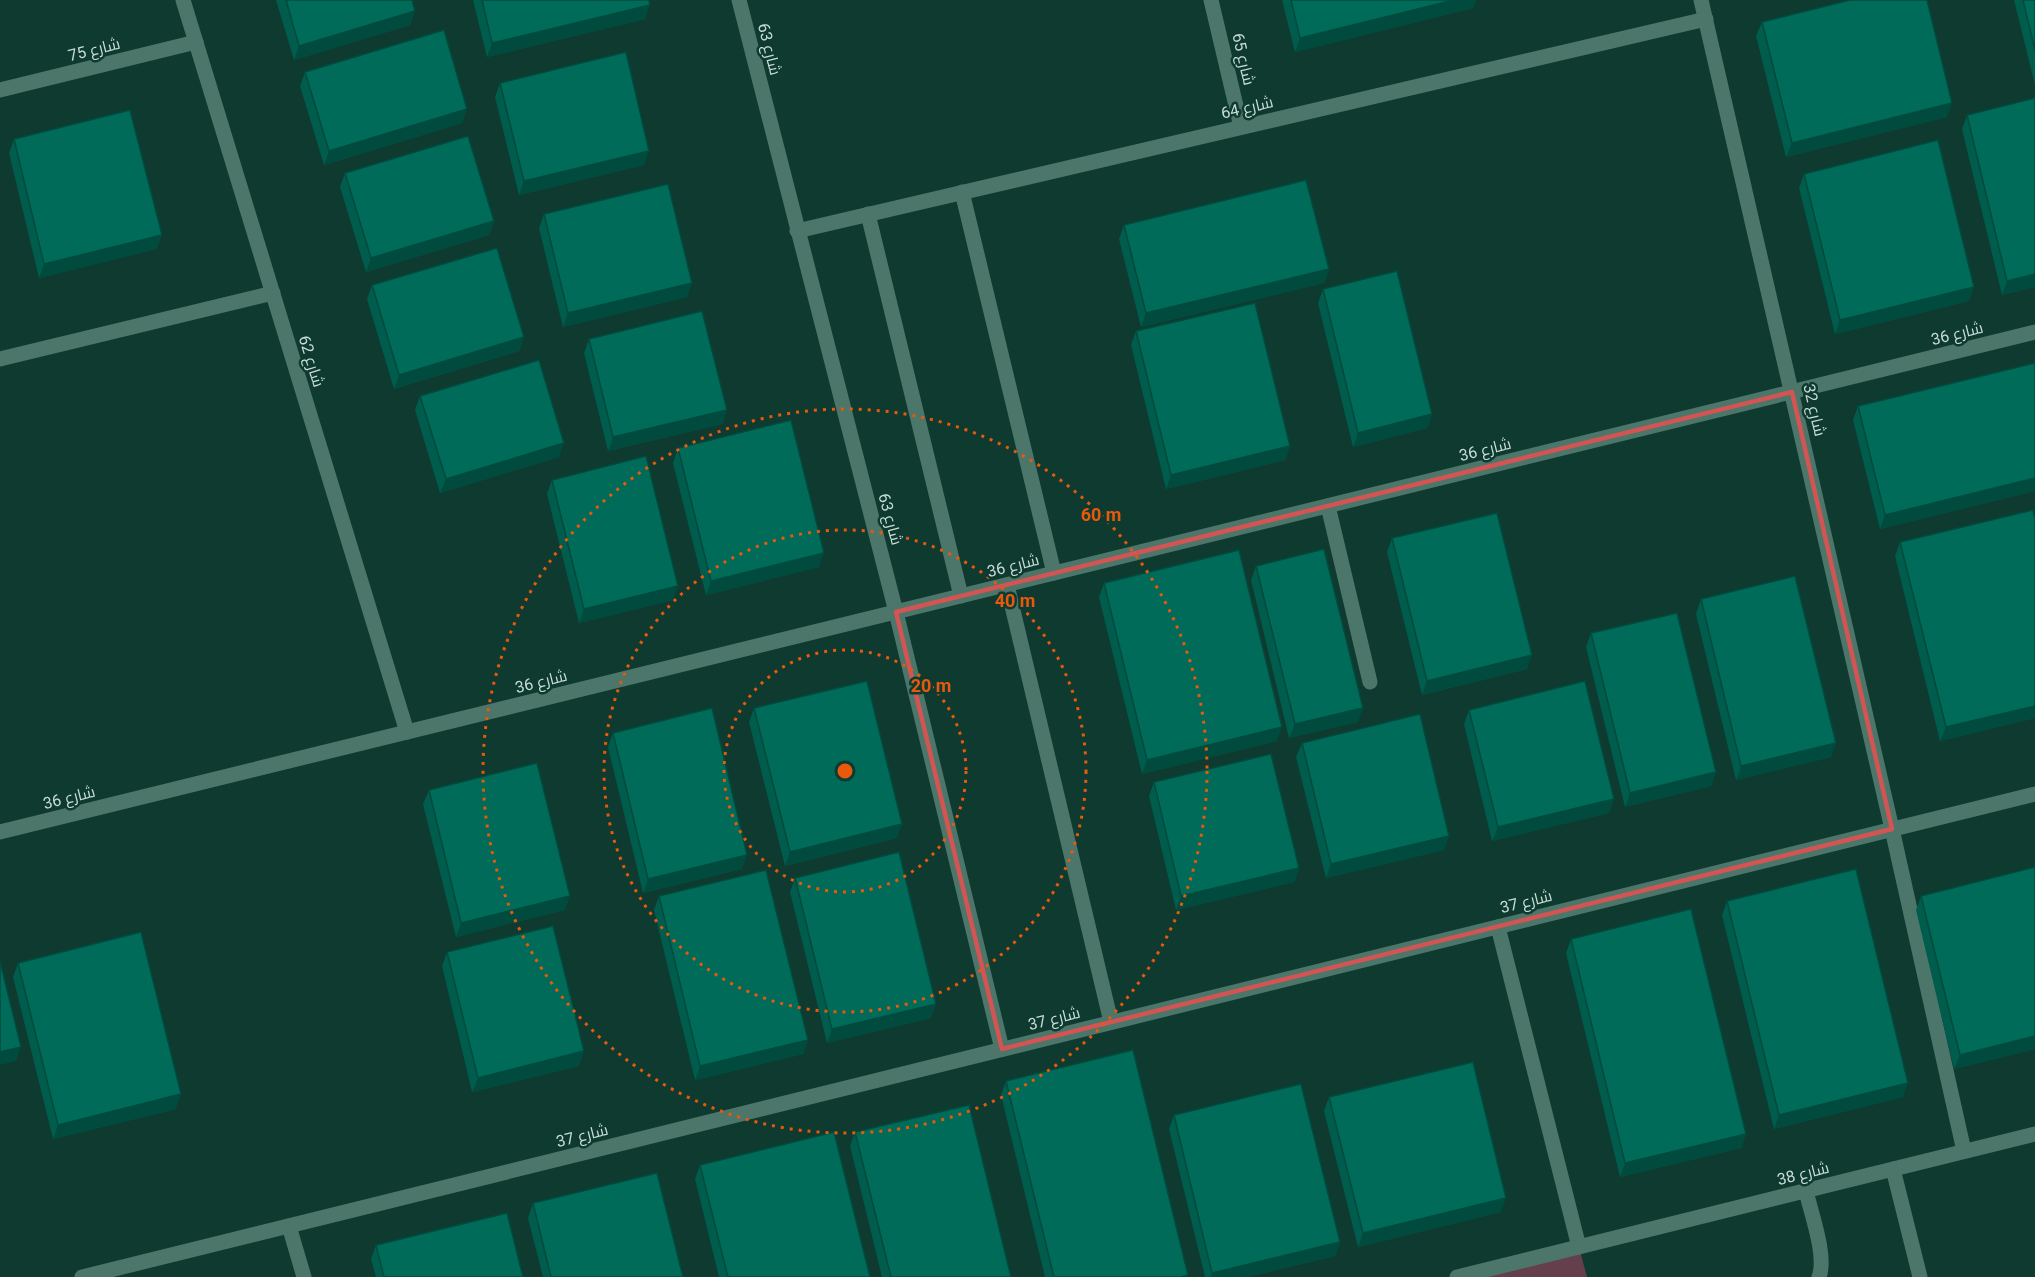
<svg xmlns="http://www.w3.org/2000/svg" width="2035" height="1277" viewBox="0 0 2035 1277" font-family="Roboto,Cairo,sans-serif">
  <rect width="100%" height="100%" fill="#0f3a30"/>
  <polygon fill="#653f4c" points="1579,1247 1587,1277 1457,1277"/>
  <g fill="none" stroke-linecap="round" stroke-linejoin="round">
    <g stroke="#4d766a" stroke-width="15">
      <polyline points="962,192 1054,573"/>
      <polyline points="868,214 961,596"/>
      <polyline points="0,359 273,293"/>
      <polyline points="1328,506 1370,682"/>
      <polyline points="1007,585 1111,1022"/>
      <polyline points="1892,829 1964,1151"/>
      <polyline points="1893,1169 1920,1277"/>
      <path d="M1806 1191C1811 1213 1827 1256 1819 1277"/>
    </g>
    <g stroke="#4d766a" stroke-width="15">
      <polyline points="183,0 407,732"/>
      <polyline points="739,0 896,612 1002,1049"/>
      <polyline points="1211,0 1241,127"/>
      <polyline points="1701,0 1892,829"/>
      <polyline points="0,90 196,42"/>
      <polyline points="797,231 1706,19"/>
      <polyline points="0,832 2035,332"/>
      <polyline points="1498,927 1579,1247"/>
      <polyline points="289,1226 304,1277"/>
      <polyline points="82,1277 2035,794"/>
      <polyline points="1457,1277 2035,1134"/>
    </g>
  </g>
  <g fill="#005c4c">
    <polygon points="276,0 412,0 415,11 410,25 294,60"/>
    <polygon points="473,0 649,0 645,19 487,57"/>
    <polygon points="1282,0 1476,0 1473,8 1295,52"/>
    <polygon points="2014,0 2035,0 2035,85"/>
    <polygon points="1762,22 1947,117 1786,157 1756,36"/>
    <polygon points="305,72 462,123 324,165 300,86"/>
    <polygon points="500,83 644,165 519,195 495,97"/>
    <polygon points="2035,98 2035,287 2002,295 1962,129 1967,115"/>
    <polygon points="14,139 162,235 156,249 39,278 9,153"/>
    <polygon points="345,173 494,221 489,235 366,272 340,187"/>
    <polygon points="1804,174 1974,287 1969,301 1835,334 1799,188"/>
    <polygon points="544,214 687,297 563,327 539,228"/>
    <polygon points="1124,225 1329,269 1324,283 1141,327 1119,239"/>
    <polygon points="372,285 524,337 519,351 394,389 367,299"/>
    <polygon points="1323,289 1432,414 1427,428 1353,447 1318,303"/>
    <polygon points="1136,331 1290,446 1285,460 1166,489 1131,345"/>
    <polygon points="589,339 727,410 722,424 608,451 584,353"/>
    <polygon points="2035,363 2035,491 1880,529 1853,420 1858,406"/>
    <polygon points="420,396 559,457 440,493 415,410"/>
    <polygon points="678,448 819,567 706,595 673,463"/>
    <polygon points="552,480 673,600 579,623 547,494"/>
    <polygon points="2035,519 2035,718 1940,741 1895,556 1900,542"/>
    <polygon points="1392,538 1527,669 1422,695 1387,552"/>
    <polygon points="1256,566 1358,722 1289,738 1251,580"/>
    <polygon points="1104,583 1277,741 1142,774 1099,597"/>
    <polygon points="1701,599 1831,757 1736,780 1696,614"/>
    <polygon points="1591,633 1716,772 1711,786 1625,807 1586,647"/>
    <polygon points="754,708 897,838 785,866 749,722"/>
    <polygon points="1469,710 1614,799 1609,813 1492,841 1464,724"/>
    <polygon points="613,733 742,869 643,893 608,747"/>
    <polygon points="1302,743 1444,850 1326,878 1296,757"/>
    <polygon points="1154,782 1299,868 1294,882 1176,910 1149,796"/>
    <polygon points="429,790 565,910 456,937 423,804"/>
    <polygon points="2035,867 2035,1049 1954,1069 1916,910 1921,896"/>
    <polygon points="795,878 931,1018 827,1043 790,892"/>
    <polygon points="659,896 808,1040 803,1054 695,1080 654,910"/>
    <polygon points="1727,901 1903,1097 1774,1129 1722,915"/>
    <polygon points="1571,939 1746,1134 1741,1148 1620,1177 1566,953"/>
    <polygon points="447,952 579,1066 472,1092 442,966"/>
    <polygon points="18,963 176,1109 53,1139 13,977"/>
    <polygon points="1006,1081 1187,1277 1045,1277 1001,1095"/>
    <polygon points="1329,1097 1501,1212 1358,1247 1324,1111"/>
    <polygon points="1174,1115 1340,1242 1335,1256 1247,1277 1205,1277 1169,1129"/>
    <polygon points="855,1132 1011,1277 882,1277 850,1146"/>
    <polygon points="700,1165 870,1277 719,1277 695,1179"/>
    <polygon points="533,1203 683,1277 543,1277 528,1218"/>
    <polygon points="376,1245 523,1277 376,1277 371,1259"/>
  </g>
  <g fill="#004b3e">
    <polygon points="1454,0 1476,0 1473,8 1295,52 1300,38"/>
    <polygon points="650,5 645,19 487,57 492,43"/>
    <polygon points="415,11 410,25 294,60 299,46"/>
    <polygon points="1952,103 1947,117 1786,157 1792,143"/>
    <polygon points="467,109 462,123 324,165 329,151"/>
    <polygon points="649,151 644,165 519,195 524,181"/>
    <polygon points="494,221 489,235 366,272 371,258"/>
    <polygon points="162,235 156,249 39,278 44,264"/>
    <polygon points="1329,269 1324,283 1141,327 1146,313"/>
    <polygon points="2035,274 2035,287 2002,295 2007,281"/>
    <polygon points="692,283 687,297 563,327 568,313"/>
    <polygon points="1974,287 1969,301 1835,334 1840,320"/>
    <polygon points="524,337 519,351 394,389 399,375"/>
    <polygon points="727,410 722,424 608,451 613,437"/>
    <polygon points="1432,414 1427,428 1353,447 1358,433"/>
    <polygon points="564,443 559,457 440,493 446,479"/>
    <polygon points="1290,446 1285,460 1166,489 1171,475"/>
    <polygon points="2035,478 2035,491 1880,529 1885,515"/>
    <polygon points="824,553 819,567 706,595 711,581"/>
    <polygon points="678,586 673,600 579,623 584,609"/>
    <polygon points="1532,655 1527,669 1422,695 1427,681"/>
    <polygon points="2035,706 2035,718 1940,741 1946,727"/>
    <polygon points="1363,708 1358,722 1289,738 1295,724"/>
    <polygon points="1282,727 1277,741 1142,774 1147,760"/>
    <polygon points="1836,743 1831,757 1736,780 1741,766"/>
    <polygon points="1716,772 1711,786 1625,807 1630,793"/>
    <polygon points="1614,799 1609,813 1492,841 1498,827"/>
    <polygon points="902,824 897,838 785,866 790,852"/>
    <polygon points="1449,836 1444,850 1326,878 1331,864"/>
    <polygon points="747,855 742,869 643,893 648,879"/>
    <polygon points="1299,868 1294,882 1176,910 1181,896"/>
    <polygon points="570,896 565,910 456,937 461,923"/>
    <polygon points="936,1004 931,1018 827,1043 832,1029"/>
    <polygon points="2035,1036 2035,1049 1954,1069 1960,1055"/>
    <polygon points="808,1040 803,1054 695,1080 700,1066"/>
    <polygon points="21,1047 16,1061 0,1065 0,1052"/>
    <polygon points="584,1051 579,1066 472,1092 478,1078"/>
    <polygon points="1908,1083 1903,1097 1774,1129 1779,1115"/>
    <polygon points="181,1094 176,1109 53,1139 58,1125"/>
    <polygon points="1746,1134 1741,1148 1620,1177 1625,1163"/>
    <polygon points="1506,1198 1501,1212 1358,1247 1363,1233"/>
    <polygon points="1340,1242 1335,1256 1247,1277 1211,1277 1212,1273"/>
  </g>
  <g fill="#006b58" stroke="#004b3e" stroke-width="1.5">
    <polygon points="286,0 412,0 415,11 299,46"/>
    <polygon points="482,0 649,0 650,5 492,43"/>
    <polygon points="1291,0 1454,0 1300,38"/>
    <polygon points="1850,0 1927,0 1952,103 1792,143 1762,22"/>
    <polygon points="2023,0 2035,0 2035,50"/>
    <polygon points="444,30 467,109 329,151 305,72"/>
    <polygon points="626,52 649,151 524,181 500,83"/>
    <polygon points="2035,98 2035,274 2007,281 1967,115"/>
    <polygon points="130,110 162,235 44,264 14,139"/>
    <polygon points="468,136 494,221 371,258 345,173"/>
    <polygon points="1938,140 1974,287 1840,320 1804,174"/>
    <polygon points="1306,180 1329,269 1146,313 1124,225"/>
    <polygon points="668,184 692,283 568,313 544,214"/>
    <polygon points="497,248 524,337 399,375 372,285"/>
    <polygon points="1397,271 1432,414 1358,433 1323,289"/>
    <polygon points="1255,303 1290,446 1171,475 1136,331"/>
    <polygon points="702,311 727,410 613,437 589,339"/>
    <polygon points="539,360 564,443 446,479 420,396"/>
    <polygon points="2035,363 2035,478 1885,515 1858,406"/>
    <polygon points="791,420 824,553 711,581 678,448"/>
    <polygon points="646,456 678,586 584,609 552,480"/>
    <polygon points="2033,510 2035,519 2035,706 1946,727 1900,542"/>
    <polygon points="1497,513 1532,655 1427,681 1392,538"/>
    <polygon points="1324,549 1363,708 1295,724 1256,566"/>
    <polygon points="1239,550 1282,727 1147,760 1104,583"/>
    <polygon points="1795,576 1836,743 1741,766 1701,599"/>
    <polygon points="1677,613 1716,772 1630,793 1591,633"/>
    <polygon points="867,681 902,824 790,852 754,708"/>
    <polygon points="1585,681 1614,799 1498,827 1469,710"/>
    <polygon points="712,708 747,855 648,879 613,733"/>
    <polygon points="1420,714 1449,836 1331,864 1302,743"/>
    <polygon points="1271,754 1299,868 1181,896 1154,782"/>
    <polygon points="537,763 570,896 461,923 429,790"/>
    <polygon points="899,852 936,1004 832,1029 795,878"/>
    <polygon points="2035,867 2035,1036 1960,1055 1921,896"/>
    <polygon points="1856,869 1908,1083 1779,1115 1727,901"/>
    <polygon points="766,870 808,1040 700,1066 659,896"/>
    <polygon points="1691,909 1746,1134 1625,1163 1571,939"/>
    <polygon points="553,926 584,1051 478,1078 447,952"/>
    <polygon points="141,932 181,1094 58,1125 18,963"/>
    <polygon points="0,961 21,1047 0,1052"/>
    <polygon points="1133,1050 1188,1275 1181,1277 1054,1277 1006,1081"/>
    <polygon points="1473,1062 1506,1198 1363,1233 1329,1097"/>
    <polygon points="1301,1084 1340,1242 1212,1273 1174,1115"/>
    <polygon points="969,1105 1011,1277 891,1277 855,1132"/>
    <polygon points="834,1132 870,1277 728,1277 700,1165"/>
    <polygon points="657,1173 683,1277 551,1277 533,1203"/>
    <polygon points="507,1213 523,1277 384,1277 376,1245"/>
  </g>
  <path fill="none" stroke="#d25554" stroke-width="4.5" stroke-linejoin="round" d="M1792 392 1892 829 1002 1049 896 612Z"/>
  <g fill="none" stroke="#e8590c" stroke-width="3" stroke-dasharray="3 6">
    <circle cx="845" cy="771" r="121"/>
    <circle cx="845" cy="771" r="241"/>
    <circle cx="845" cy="771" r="362"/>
  </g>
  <g text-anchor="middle" stroke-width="5" stroke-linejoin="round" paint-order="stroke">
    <g font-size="16" fill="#c7ddd6" stroke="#0f3a30">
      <text transform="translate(94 49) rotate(-14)" y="6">شارع 75</text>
      <text transform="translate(770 49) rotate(76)" y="6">شارع 63</text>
      <text transform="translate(1244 59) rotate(77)" y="6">شارع 65</text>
      <text transform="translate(1247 107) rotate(-13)" y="6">شارع 64</text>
      <text transform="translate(1957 333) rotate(-14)" y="6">شارع 36</text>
      <text transform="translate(312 361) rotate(73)" y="6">شارع 62</text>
      <text transform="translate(1815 410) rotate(77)" y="6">شارع 32</text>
      <text transform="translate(1485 449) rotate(-14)" y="6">شارع 36</text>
      <text transform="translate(891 519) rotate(75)" y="6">شارع 63</text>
      <text transform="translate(1013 565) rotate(-14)" y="6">شارع 36</text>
      <text transform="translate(541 681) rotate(-14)" y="6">شارع 36</text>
      <text transform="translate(69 797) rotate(-14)" y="6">شارع 36</text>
      <text transform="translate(1526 901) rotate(-14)" y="6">شارع 37</text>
      <text transform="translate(1054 1018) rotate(-14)" y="6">شارع 37</text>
      <text transform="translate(582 1135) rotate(-14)" y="6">شارع 37</text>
      <text transform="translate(1803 1173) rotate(-14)" y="6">شارع 38</text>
    </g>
  </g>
  <circle cx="845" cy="771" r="9" fill="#e8590c" stroke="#0f3a30" stroke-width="3"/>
  <g font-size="18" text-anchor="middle" font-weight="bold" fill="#e8590c" stroke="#0f3a30" stroke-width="5" stroke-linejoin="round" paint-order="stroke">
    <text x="1101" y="521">60 m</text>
    <text x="1015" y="607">40 m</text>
    <text x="931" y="692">20 m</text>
  </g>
</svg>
